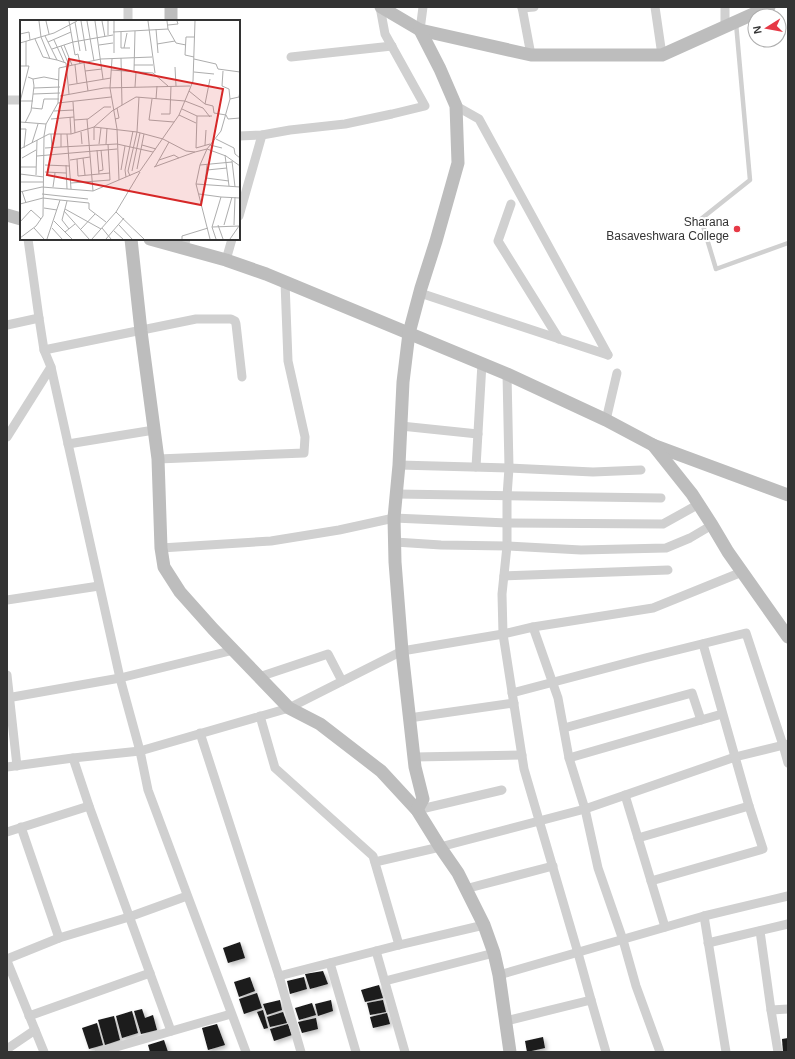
<svg xmlns="http://www.w3.org/2000/svg" width="795" height="1059" viewBox="0 0 795 1059" font-family="Helvetica,sans-serif">
  <defs>
    <filter id="shadow"><feDropShadow dx="2.5" dy="2.5" stdDeviation="2" flood-color="#0004"/></filter>
  </defs>
  <rect width="100%" height="100%" fill="#fff"/>
  <g fill="#1a1a1a" filter="url(#shadow)">
    <polygon points="240,942 245,958 228,963 223,948"/>
    <polygon points="323,971 328,984 310,989 305,974"/>
    <polygon points="250,977 255,991 239,997 234,982"/>
    <polygon points="304,977 307,989 290,994 287,981"/>
    <polygon points="379,985 383,998 365,1002 361,990"/>
    <polygon points="257,993 262,1008 244,1014 239,999"/>
    <polygon points="280,1000 282,1010 267,1015 263,1004"/>
    <polygon points="331,1000 333,1011 318,1016 315,1004"/>
    <polygon points="383,1000 386,1012 370,1015 367,1003"/>
    <polygon points="312,1003 316,1015 299,1020 295,1008"/>
    <polygon points="142,1009 145,1018 153,1015 157,1030 141,1034 134,1011"/>
    <polygon points="263,1010 268,1028 264,1029 257,1012"/>
    <polygon points="132,1011 138,1033 122,1038 116,1016"/>
    <polygon points="283,1012 287,1023 270,1027 267,1017"/>
    <polygon points="387,1013 390,1024 373,1028 370,1017"/>
    <polygon points="114,1016 120,1040 105,1045 98,1020"/>
    <polygon points="316,1018 318,1029 302,1033 298,1022"/>
    <polygon points="97,1023 103,1045 89,1049 82,1028"/>
    <polygon points="217,1024 225,1045 208,1050 202,1028"/>
    <polygon points="288,1024 292,1035 274,1041 270,1029"/>
    <polygon points="543,1037 545,1048 527,1052 525,1041"/>
    <polygon points="788,1038 788,1052 783,1052 782,1039"/>
    <polygon points="164,1040 168,1052 150,1052 148,1045"/>
  </g>
  <g fill="none" stroke-linecap="round" stroke-linejoin="round">
    <polyline stroke="#d0d0d0" stroke-width="4.5" points="736,23 750,180 701,219 716,269 788,243"/>
    <g stroke="#d0d0d0" stroke-width="9">
      <polyline points="522,7 531,55"/>
      <polyline points="655,7 662,55"/>
      <polyline points="725,7 725,27"/>
      <polyline points="522,8 534,7"/>
      <polyline points="128,21 128,7"/>
      <polyline points="420,30 423,7"/>
      <polyline points="291,57 392,46"/>
      <polyline points="7,100 21,100"/>
      <polyline points="456,106 479,119 608,355"/>
      <polyline points="239,136 262,135 290,130 345,124 392,114 425,106 385,34 380,7"/>
      <polyline points="511,204 498,241 559,339"/>
      <polyline points="239,216 262,135"/>
      <polyline points="28,239 39,318 44,350 51,367 120,678 140,751 148,790 246,1052"/>
      <polyline points="184,248 186,239"/>
      <polyline points="226,260 232,239"/>
      <polyline points="420,293 608,355"/>
      <polyline points="7,325 39,318"/>
      <polyline points="44,350 196,319 231,319 235,321 236,324 242,377"/>
      <polyline points="507,374 509,468 507,496 507,546 502,594 503,634 524,769 578,953 591,1000"/>
      <polyline points="606,420 617,373"/>
      <polyline points="401,426 478,434"/>
      <polyline points="7,437 51,367"/>
      <polyline points="68,444 154,430"/>
      <polyline points="158,459 304,453 305,437 288,361 285,282"/>
      <polyline points="399,465 509,468 593,472 641,470"/>
      <polyline points="476,467 482,363"/>
      <polyline points="396,494 661,498"/>
      <polyline points="395,542 441,545 507,546 581,550 666,548 690,538 712,525"/>
      <polyline points="161,548 271,541 339,530 394,518 507,523 663,524 699,504"/>
      <polyline points="504,576 668,570"/>
      <polyline points="7,600 99,586"/>
      <polyline points="533,627 558,698 569,758 585,809 598,868 623,940 636,986 660,1052"/>
      <polyline points="7,675 17,766"/>
      <polyline points="259,677 328,654 342,681"/>
      <polyline points="512,693 645,658 746,633 783,745 788,763"/>
      <polyline points="7,698 120,678 234,650"/>
      <polyline points="260,716 275,768 373,856 399,945"/>
      <polyline points="409,718 514,703"/>
      <polyline points="564,728 692,693 701,720"/>
      <polyline points="200,733 279,976 301,1052"/>
      <polyline points="414,757 522,755"/>
      <polyline points="73,758 89,806 171,1031"/>
      <polyline points="569,758 722,714"/>
      <polyline points="7,767 73,758 140,751 289,708 402,651 503,634 533,627 653,608 742,572"/>
      <polyline points="625,795 665,927"/>
      <polyline points="417,810 502,790"/>
      <polyline points="21,827 59,938"/>
      <polyline points="7,832 89,806"/>
      <polyline points="638,838 749,806"/>
      <polyline points="375,862 440,847 585,809 735,757 788,744"/>
      <polyline points="651,881 763,849 749,806 703,644"/>
      <polyline points="465,889 553,866"/>
      <polyline points="704,916 726,1052"/>
      <polyline points="760,931 771,1010 778,1052"/>
      <polyline points="708,943 788,924"/>
      <polyline points="376,951 405,1052"/>
      <polyline points="7,959 59,938 129,917 187,896"/>
      <polyline points="7,961 44,1052"/>
      <polyline points="330,963 356,1052"/>
      <polyline points="499,975 704,916 788,896"/>
      <polyline points="279,976 399,945 484,925"/>
      <polyline points="385,981 494,953"/>
      <polyline points="771,1010 788,1009"/>
      <polyline points="29,1016 150,973"/>
      <polyline points="506,1021 591,1000 606,1052"/>
      <polyline points="7,1049 35,1030"/>
      <polyline points="99,1052 231,1014"/>
    </g>
    <g stroke="#bdbdbd" stroke-width="13">
      <polyline points="381,7 420,30 531,55 662,55 769,7"/>
      <polyline points="171,21 171,7"/>
      <polyline points="7,215 21,219"/>
      <polyline points="131,239 141,331 158,459 161,548 164,567 180,592 213,629 289,708 320,724 381,771 417,810 440,847 458,873 484,925 494,953 499,975 510,1052"/>
      <polyline points="150,239 226,260 266,274 507,374 606,420 653,445 788,495"/>
      <polyline points="653,445 692,494 712,525 728,552 788,637"/>
      <polyline points="417,810 423,799 415,767 402,651 395,562 394,518 399,465 403,382 409,333 421,288 436,241 458,163 456,106 440,69 420,30"/>
    </g>
  </g>
  <circle fill="#e63946" stroke="#fff" stroke-width="1.5" cx="737" cy="229" r="4"/>
  <g text-anchor="middle" stroke-width="4" stroke-linejoin="round" paint-order="stroke">
    <g font-size="12" fill="#333" stroke="#fff" text-anchor="end">
      <text x="729" y="226">Sharana<tspan x="729" dy="14">Basaveshwara College</tspan></text>
    </g>
  </g>
  <g transform="translate(20 20)">
    <rect width="220" height="220" fill="#fff"/>
    <path fill="none" stroke="#adadad" stroke-width="1" d="M19 1 21 17M26 1 29 14M49 1 55 35 58 34 60 44M61 1 66 31M67 1 74 41M75 1 83 59M82 1 85 17M88 1V15M94 1V33M128 1 135 53M147 1 148 9 156 23 166 25M55 2 60 31M148 5 158 4 157 1M136 9 138 33M93 12 148 9M101 12V28H110M0 14 9 12 10 20M25 16 37 40 46 43 49 74M21 17 30 39M15 19 23 37 37 40M34 20 44 42M28 22 51 12M0 23 34 13 57 1M137 24 155 21M44 25 52 45M79 25 93 23M41 26 49 45M104 28 107 13M32 29 53 22 93 15M174 37 165 35 166 17H175M101 38 102 85M92 39 90 68 97 109 99 160M174 39 196 44 198 49 220 52M64 43 68 71M55 45 57 63M114 45H133M0 46H9L0 82M6 46V21M155 47 156 66M91 50 133 53 148 66M65 51 82 49M114 51 115 11M174 52 194 54M13 59 24 57 39 60M49 65 91 58M115 67 116 52M14 68 40 67M169 71 173 61 175 1M13 74 40 73M40 76 84 68 170 66M132 79 129 100 154 102M136 79 137 66M210 79 219 77 220 71M0 81H13M53 82 55 113M38 83 91 77M185 84 190 59M12 88 22 89 24 79H39M162 89 177 96 176 128 190 124M34 91 54 90M141 94H150L151 66M159 95 176 103M177 96H192M50 97 51 114M31 99 54 97M67 99 73 171M95 99 99 98 97 88M54 100 68 99 84 87H91M0 102 26 104M5 103 11 91 14 66 13 59 8 57M0 109H6L4 128M61 112 62 124M31 114 32 128M47 114 51 169M196 119 214 128 215 134 220 138M74 120V107L117 112 143 119 166 131 175 132 187 129 206 136 220 146M12 123 18 104M79 124 81 108M86 124 87 108M122 125 136 129M185 125 186 110M190 125 202 128M41 127 97 124 133 132M25 128 41 127V114M0 129 29 114H51L74 107 92 91 116 77 165 81 183 88 190 97M77 130 79 154M205 135 209 166M17 136 97 129M2 138 16 130M63 138 65 155M57 139 58 156 90 153M50 140 70 137M139 140 154 135 159 138M212 141 215 167M25 145 50 146M46 145 47 169M180 145 212 142M0 147H16M134 147 175 132M135 147 149 122M117 149 124 114M101 150 105 126M187 150 207 148M79 151 83 150 81 130M112 151 120 113M25 152 46 153M0 154 24 157M16 155 17 120M110 156 108 151 117 112 119 77M106 157 105 150 113 111M186 158 209 161M0 162H23M51 163 90 160 88 124M176 164 220 167M185 164 187 145M33 167 35 153M2 171 6 183M0 172 22 167 73 171 120 151 159 95 169 71 185 84 193 86 194 93 206 95 208 99 220 98M22 174 68 179M179 174 201 177M40 180 69 183V189L86 202M47 181 42 200 49 209M0 184 23 178 40 180 27 219M24 188 37 190M45 189 81 209M44 191 69 219M96 192 124 219M34 201 52 219M0 202 11 190 21 199M99 205 112 219M198 205 203 219M204 205 212 177M214 205 215 177M192 207 220 206M14 208 24 219M32 208 42 219M82 208 91 219M61 209 75 194M94 211 103 219M45 212 55 204M0 218 16 206 23 196 24 116 26 104 38 83 39 48 81 39 132 37M72 219 96 192 120 152M86 219 104 198M162 219V216L188 208M190 219 176 164 180 145 187 129 201 111 210 79 209 69 202 66 203 51M196 219 192 207 201 177 220 178M210 219 219 206"/>
    <path fill="#d62828" fill-opacity="0.15" stroke="#d62828" stroke-width="2" d="M49 39 203 69 181 185 27 155Z"/>
    <rect width="220" height="220" fill="none" stroke="#333" stroke-width="2"/>
  </g>
  <rect width="795" height="1059" fill="none" stroke="#333333" stroke-width="16"/>
  <g transform="translate(767 28) rotate(259)"><circle r="19" fill="#ffffff" stroke="#adadad"/>
  <path d="M0-3L7 15L0 10L-7 15Z" fill="#e63946"/>
  <text y="-6" font-size="11" font-weight="bold" text-anchor="middle" fill="#333333">N</text>
  </g>
</svg>
